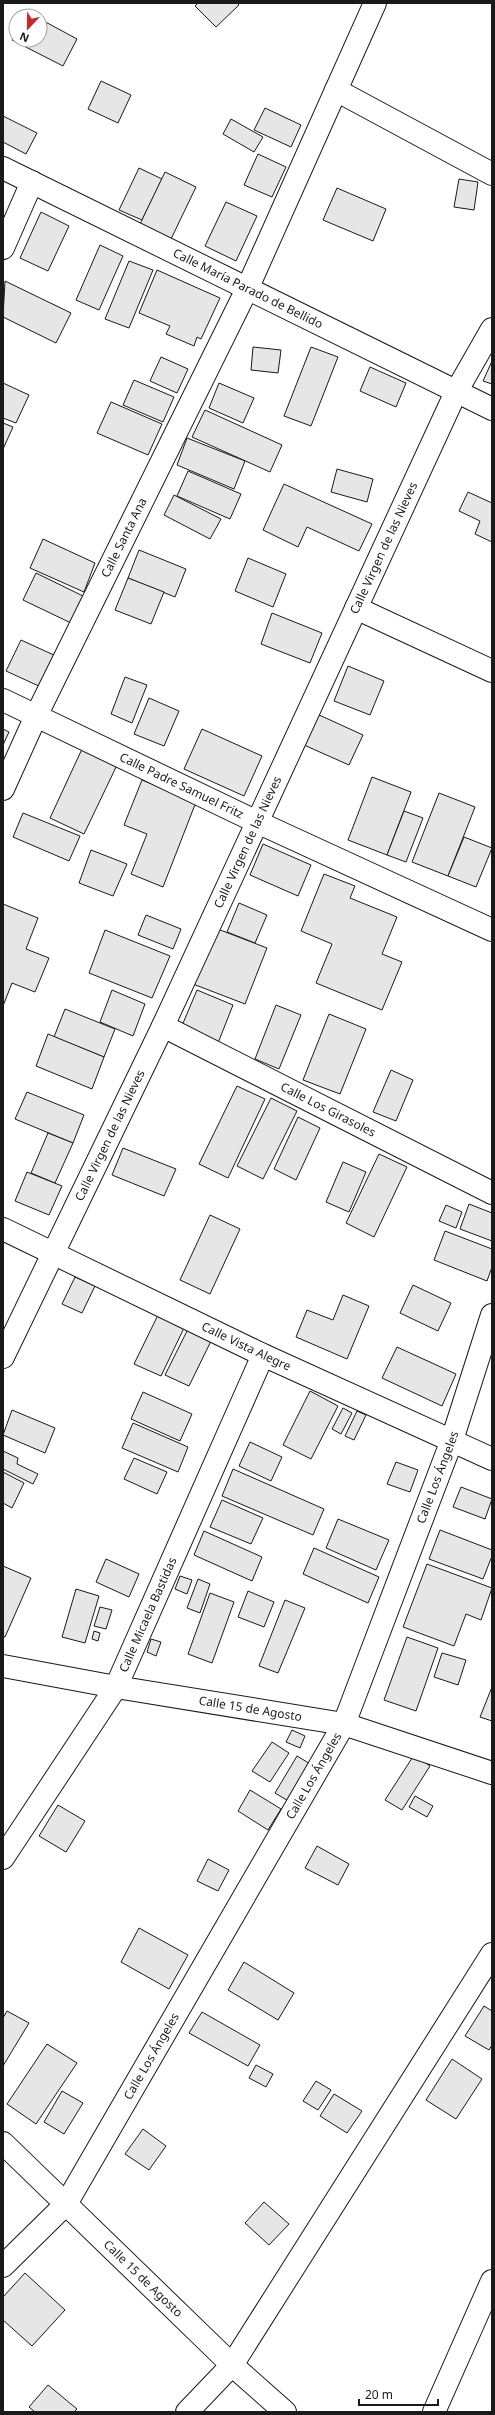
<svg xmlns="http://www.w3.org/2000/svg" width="495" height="2415" viewBox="0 0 495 2415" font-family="'Noto Sans',sans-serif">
  <rect width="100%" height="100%" fill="#fff"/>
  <g fill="#e6e6e6" stroke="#1a1a1a">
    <polygon points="198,3 237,3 239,5 216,27 195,6"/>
    <polygon points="40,19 77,39 63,66 12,40 16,34 16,40 40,40"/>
    <polygon points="101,81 131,95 118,123 88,109"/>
    <polygon points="265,108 301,125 291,147 254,130"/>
    <polygon points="3,116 37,133 26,154 3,142"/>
    <polygon points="231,119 263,137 254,152 223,134"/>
    <polygon points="258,154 286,167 272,197 244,185"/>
    <polygon points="139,168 162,179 142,220 119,210"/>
    <polygon points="165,172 196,187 171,239 140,224"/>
    <polygon points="459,179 478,182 474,210 454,207"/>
    <polygon points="337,188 386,209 373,241 323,220"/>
    <polygon points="226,202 257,216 236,261 205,246"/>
    <polygon points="41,212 69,226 48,271 20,258"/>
    <polygon points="100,245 123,256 99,310 76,300"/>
    <polygon points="129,261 153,270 129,328 105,319"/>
    <polygon points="157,270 220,298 201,339 197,337 194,346 166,334 170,326 139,313"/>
    <polygon points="5,281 71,313 56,343 3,317"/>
    <polygon points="253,347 281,350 278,373 251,370"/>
    <polygon points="311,347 338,357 311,426 284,416"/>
    <polygon points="161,357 188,369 177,393 150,381"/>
    <polygon points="492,361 492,384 483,381"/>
    <polygon points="370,367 406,383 396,407 360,391"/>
    <polygon points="134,380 174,397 163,422 123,405"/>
    <polygon points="3,383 29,395 16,423 3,418"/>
    <polygon points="219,383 254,398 243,423 209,408"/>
    <polygon points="111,402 162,424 148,455 97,433"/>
    <polygon points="205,410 282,445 270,472 192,437"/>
    <polygon points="3,423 13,427 3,449"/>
    <polygon points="187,438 245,461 234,489 177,465"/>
    <polygon points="337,469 373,479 367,502 331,492"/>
    <polygon points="188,471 241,494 230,519 177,496"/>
    <polygon points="284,484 372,524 359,551 307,527 298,547 263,530"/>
    <polygon points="468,492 492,503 492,542 475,534 480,521 459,511"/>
    <polygon points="174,495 221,519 210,539 164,515"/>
    <polygon points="43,539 95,563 84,592 30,568"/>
    <polygon points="139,550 186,569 175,597 128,578"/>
    <polygon points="248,558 286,574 273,607 235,591"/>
    <polygon points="36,573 83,596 71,623 23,600"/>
    <polygon points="128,578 164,592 151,624 115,610"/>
    <polygon points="272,613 322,633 310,663 261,644"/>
    <polygon points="21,640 56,656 41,687 6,671"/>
    <polygon points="348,666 384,681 370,715 334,701"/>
    <polygon points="125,677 147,685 132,723 111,714"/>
    <polygon points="149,698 179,711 164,746 134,734"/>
    <polygon points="317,714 363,735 349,765 304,745"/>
    <polygon points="3,729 9,732 3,745"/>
    <polygon points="202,729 262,756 244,796 184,769"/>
    <polygon points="82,749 117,765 84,834 50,818"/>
    <polygon points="372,777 411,792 387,855 348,840"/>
    <polygon points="142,780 196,802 163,887 131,874 147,834 124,825"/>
    <polygon points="439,793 475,807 448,876 412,862"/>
    <polygon points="404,811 423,818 406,862 387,855"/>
    <polygon points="23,813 80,836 69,861 13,837"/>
    <polygon points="464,837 492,848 476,887 448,876"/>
    <polygon points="263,844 311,865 298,896 250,875"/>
    <polygon points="91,850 127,864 113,896 79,883"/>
    <polygon points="324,874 355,886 350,898 397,917 382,954 402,962 382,1010 316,983 332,944 301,931"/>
    <polygon points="239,903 267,915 255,943 227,932"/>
    <polygon points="3,904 38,918 26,949 49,958 35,992 12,983 3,1006"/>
    <polygon points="146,915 181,929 173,949 138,935"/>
    <polygon points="215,928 267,948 245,1004 193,984"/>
    <polygon points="105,930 170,956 152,998 89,973"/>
    <polygon points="112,990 145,1004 133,1036 100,1022"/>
    <polygon points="197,990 233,1005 218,1043 181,1028"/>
    <polygon points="276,1005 301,1015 279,1069 255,1059"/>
    <polygon points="65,1009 115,1029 104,1057 54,1037"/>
    <polygon points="329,1014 366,1029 340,1094 303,1080"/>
    <polygon points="48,1034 104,1057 92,1089 36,1066"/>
    <polygon points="391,1070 413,1080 396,1121 373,1112"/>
    <polygon points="237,1086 265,1099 228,1178 199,1164"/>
    <polygon points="27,1092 84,1115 73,1143 15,1119"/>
    <polygon points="271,1098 297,1111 263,1179 237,1166"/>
    <polygon points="298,1117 320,1128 296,1180 274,1169"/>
    <polygon points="48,1133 73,1143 55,1183 31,1173"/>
    <polygon points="123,1148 176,1169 164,1196 112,1175"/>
    <polygon points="379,1154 407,1167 374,1237 346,1223"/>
    <polygon points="343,1162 366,1172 349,1212 326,1202"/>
    <polygon points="27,1172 62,1186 49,1215 15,1201"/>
    <polygon points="469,1204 492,1213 492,1241 460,1229"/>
    <polygon points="446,1205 462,1212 456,1228 439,1221"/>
    <polygon points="210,1215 240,1229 210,1294 180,1280"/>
    <polygon points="445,1231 492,1249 492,1267 487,1281 434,1260"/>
    <polygon points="75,1277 95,1286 82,1313 62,1304"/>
    <polygon points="413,1285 451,1303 438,1331 400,1313"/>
    <polygon points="343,1295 369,1306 347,1359 296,1337 307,1310 333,1320"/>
    <polygon points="158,1315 184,1328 161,1376 134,1364"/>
    <polygon points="188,1329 211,1341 189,1386 165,1375"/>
    <polygon points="397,1347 456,1374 442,1406 382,1378"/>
    <polygon points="310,1391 338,1406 311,1459 283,1445"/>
    <polygon points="143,1392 192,1414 180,1441 131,1419"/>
    <polygon points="343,1408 352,1413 341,1434 332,1429"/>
    <polygon points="12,1410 55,1428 45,1453 3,1435"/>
    <polygon points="357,1411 366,1415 354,1440 345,1436"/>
    <polygon points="133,1423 188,1447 178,1472 122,1448"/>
    <polygon points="250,1442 282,1457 271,1481 239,1466"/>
    <polygon points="3,1451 18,1458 17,1464 38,1474 33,1484 3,1469"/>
    <polygon points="134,1458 167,1472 157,1494 124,1479"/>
    <polygon points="396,1462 418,1470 410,1492 387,1484"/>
    <polygon points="233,1469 324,1509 313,1535 222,1496"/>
    <polygon points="3,1472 24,1483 12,1508 3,1503"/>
    <polygon points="461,1487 492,1499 485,1519 453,1507"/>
    <polygon points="222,1500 263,1518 251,1544 210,1527"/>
    <polygon points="338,1519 389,1540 376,1570 326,1548"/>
    <polygon points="440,1530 492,1550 492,1556 483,1579 429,1559"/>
    <polygon points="204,1531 262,1557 252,1581 194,1555"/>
    <polygon points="314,1548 379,1577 368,1603 303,1574"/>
    <polygon points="106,1559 139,1574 129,1597 96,1582"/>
    <polygon points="427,1564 492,1588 481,1620 466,1614 454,1646 403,1627"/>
    <polygon points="3,1566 31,1578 5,1637 3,1636"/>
    <polygon points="180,1576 192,1580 187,1594 175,1589"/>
    <polygon points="198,1579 210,1584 200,1613 187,1608"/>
    <polygon points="76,1589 99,1596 85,1643 62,1637"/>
    <polygon points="248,1591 274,1602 264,1627 238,1617"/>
    <polygon points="210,1593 234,1602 212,1663 188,1654"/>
    <polygon points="285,1600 305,1608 278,1673 259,1666"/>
    <polygon points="100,1607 112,1610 106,1629 94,1626"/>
    <polygon points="94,1631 100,1633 98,1641 92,1639"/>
    <polygon points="407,1637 438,1648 416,1711 384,1700"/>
    <polygon points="151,1639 161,1642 156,1656 147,1652"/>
    <polygon points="442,1653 466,1660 458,1685 434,1677"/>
    <polygon points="492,1687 492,1721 480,1717"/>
    <polygon points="292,1730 305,1736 300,1748 286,1742"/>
    <polygon points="272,1742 289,1753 270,1782 252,1771"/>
    <polygon points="414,1755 430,1766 402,1810 385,1800"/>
    <polygon points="297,1756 312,1765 290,1802 275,1793"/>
    <polygon points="250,1790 281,1809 268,1830 238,1811"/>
    <polygon points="415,1796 433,1806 427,1817 409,1807"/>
    <polygon points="58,1805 85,1821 66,1852 39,1836"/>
    <polygon points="317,1846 349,1864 338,1885 305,1868"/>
    <polygon points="208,1859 229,1870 218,1891 197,1881"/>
    <polygon points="139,1928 188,1955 169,1989 121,1962"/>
    <polygon points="244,1962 294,1993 278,2020 228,1990"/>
    <polygon points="484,2006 492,2011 492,2045 489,2050 465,2036"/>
    <polygon points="7,2011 29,2023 3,2066 3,2018"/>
    <polygon points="202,2012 260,2045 248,2066 189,2033"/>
    <polygon points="47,2044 77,2063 36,2124 7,2104"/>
    <polygon points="452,2059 482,2079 456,2119 426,2100"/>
    <polygon points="256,2065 273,2074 266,2087 249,2078"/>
    <polygon points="316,2081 331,2090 318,2110 303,2101"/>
    <polygon points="62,2091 83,2103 64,2134 44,2122"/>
    <polygon points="334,2094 362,2111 347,2133 320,2116"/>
    <polygon points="143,2129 166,2146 149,2170 125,2154"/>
    <polygon points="264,2202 289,2224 269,2245 245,2223"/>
    <polygon points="25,2273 65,2310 32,2346 3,2320 3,2297"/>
    <polygon points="48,2385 77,2409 74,2412 35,2412 29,2407"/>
  </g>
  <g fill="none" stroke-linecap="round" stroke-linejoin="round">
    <g stroke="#1a1a1a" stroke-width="24">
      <g id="street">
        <polyline points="336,90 492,174"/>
        <path id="s1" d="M3 168 492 409"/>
        <polyline points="3,248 32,182"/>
        <polyline points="356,608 492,671"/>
        <path id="s2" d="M3 700 257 822 492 930"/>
        <path id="s3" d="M3 789 36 716 248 287 375 3"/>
        <path id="s4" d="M163 1026 492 1193"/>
        <path id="s5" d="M3 1229 263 1355 492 1459"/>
        <path id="s6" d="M3 1357 163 1026 456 392 492 329"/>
        <path id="s7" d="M3 1666 116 1687 344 1724 492 1773"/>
        <path id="s8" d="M3 1858 116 1687 263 1355"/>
        <path id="s9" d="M3 2266 66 2204 344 1724 452 1440 492 1315"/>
        <polyline points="187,2412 232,2365 492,1954"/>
      </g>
    </g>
    <g stroke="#1a1a1a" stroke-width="24">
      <g id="secondary">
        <path id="s10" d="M3 2143 232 2365 285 2412"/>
      </g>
    </g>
    <g stroke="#1a1a1a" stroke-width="24">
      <polyline id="primary" points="434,2412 492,2281"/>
    </g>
    <use href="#street" stroke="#fff" stroke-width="22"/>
    <use href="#secondary" stroke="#fff" stroke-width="22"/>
    <use href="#primary" stroke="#fff" stroke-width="22"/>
  </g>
  <g text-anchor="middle" stroke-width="3" stroke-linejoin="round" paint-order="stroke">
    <g font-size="12" fill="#1a1a1a" stroke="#fff">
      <text dy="4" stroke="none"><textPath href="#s1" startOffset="273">Calle María Parado de Bellido</textPath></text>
      <text dy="4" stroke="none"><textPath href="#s3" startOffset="279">Calle Santa Ana</textPath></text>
      <text dy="4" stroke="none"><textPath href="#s6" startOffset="894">Calle Virgen de las Nieves</textPath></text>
      <text dy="4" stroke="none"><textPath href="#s2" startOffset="198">Calle Padre Samuel Fritz</textPath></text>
      <text dy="4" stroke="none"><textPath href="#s6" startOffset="570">Calle Virgen de las Nieves</textPath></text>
      <text dy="4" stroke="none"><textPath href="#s4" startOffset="185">Calle Los Girasoles</textPath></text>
      <text dy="4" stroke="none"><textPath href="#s6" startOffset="246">Calle Virgen de las Nieves</textPath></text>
      <text dy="4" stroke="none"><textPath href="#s5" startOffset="270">Calle Vista Alegre</textPath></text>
      <text dy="4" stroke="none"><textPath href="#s9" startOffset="907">Calle Los Ángeles</textPath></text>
      <text dy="4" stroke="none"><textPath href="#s8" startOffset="284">Calle Micaela Bastidas</textPath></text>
      <text dy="4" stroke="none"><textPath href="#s7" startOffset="251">Calle 15 de Agosto</textPath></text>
      <text dy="4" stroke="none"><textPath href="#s9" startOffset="583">Calle Los Ángeles</textPath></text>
      <text dy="4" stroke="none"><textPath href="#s9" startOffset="259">Calle Los Ángeles</textPath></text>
      <text dy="4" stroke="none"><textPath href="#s10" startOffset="195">Calle 15 de Agosto</textPath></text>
    </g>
  </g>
  <rect width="495" height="2415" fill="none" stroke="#1a1a1a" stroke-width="8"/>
  <g transform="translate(28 28) rotate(202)"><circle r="19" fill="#ffffff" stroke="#a3a3a3"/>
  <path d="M0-3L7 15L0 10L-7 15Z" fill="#c62828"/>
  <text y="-6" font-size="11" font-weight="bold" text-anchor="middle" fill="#1a1a1a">N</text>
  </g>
  <path d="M359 2399v6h79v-6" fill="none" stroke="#1a1a1a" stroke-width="2"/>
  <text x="365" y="2399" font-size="12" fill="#1a1a1a" stroke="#ffffff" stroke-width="3" paint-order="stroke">20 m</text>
</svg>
